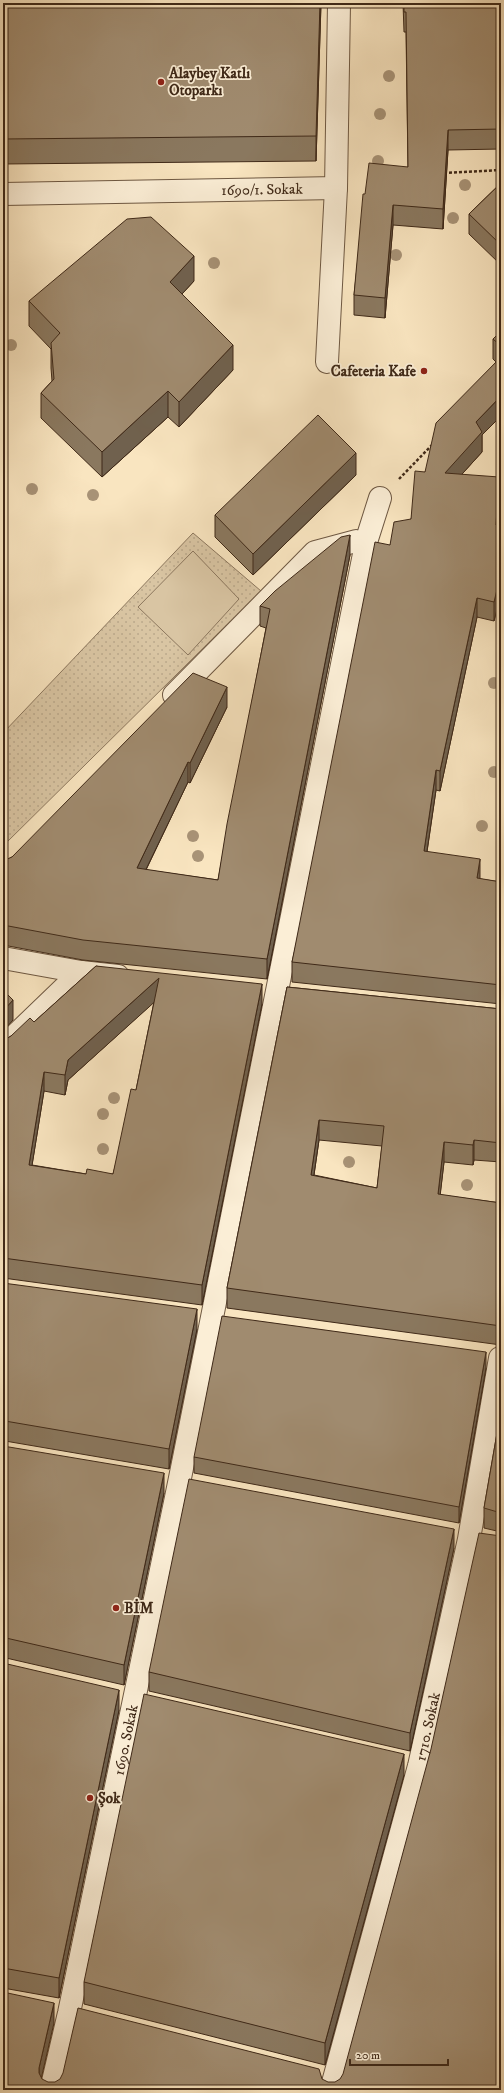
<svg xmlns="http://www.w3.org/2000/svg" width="504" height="2093" viewBox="0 0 504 2093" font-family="'IM FELL DW Pica',serif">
  <defs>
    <pattern id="green-dots" width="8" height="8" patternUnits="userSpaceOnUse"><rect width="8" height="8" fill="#d9c5a3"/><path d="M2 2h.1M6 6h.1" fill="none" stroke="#bba98c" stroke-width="1.8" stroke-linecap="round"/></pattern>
  </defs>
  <rect width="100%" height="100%" fill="#f9e5c0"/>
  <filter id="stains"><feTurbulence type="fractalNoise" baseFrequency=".005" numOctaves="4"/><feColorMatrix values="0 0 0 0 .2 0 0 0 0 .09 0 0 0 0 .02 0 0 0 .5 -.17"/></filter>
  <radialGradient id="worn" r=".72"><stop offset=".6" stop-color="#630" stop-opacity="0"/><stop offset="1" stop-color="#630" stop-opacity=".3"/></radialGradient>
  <polygon fill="url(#green-dots)" stroke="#8c775e" points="193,533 261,591 3,846 3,733"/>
  <polygon fill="#d9c5a3" stroke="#8c775e" points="193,551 239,599 188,655 138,607"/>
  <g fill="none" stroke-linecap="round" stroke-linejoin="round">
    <g stroke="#6e5842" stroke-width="24">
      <g id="street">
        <path id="s1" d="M3 194 336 188 339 3"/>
        <polyline points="327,362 336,188"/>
        <polyline points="174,695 315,552 356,541"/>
        <polyline points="3,958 81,972 118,976"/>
        <polyline points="3,1047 81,972"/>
        <path id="s2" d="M51 2090 69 2013 179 1483 367 539 380 498"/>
        <path id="s3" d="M331 2090 419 1766 469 1539 500 1358"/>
      </g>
    </g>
    <g stroke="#3f2918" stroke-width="2.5" stroke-dasharray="3 2" stroke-linecap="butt">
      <polyline points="444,173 501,170"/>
      <polyline points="399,479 432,445"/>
    </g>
    <use href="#street" stroke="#fbeed6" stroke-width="22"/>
  </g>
  <g fill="#a89377">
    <circle cx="389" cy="76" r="6"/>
    <circle cx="380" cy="114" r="6"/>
    <circle cx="378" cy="161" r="6"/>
    <circle cx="465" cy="185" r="6"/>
    <circle cx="453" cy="218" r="6"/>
    <circle cx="396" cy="255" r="6"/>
    <circle cx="214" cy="263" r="6"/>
    <circle cx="11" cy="345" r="6"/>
    <circle cx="32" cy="489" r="6"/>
    <circle cx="93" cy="495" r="6"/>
    <circle cx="494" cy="683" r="6"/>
    <circle cx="494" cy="772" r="6"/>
    <circle cx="482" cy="826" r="6"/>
    <circle cx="193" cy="836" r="6"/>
    <circle cx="198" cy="856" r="6"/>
    <circle cx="114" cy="1098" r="6"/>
    <circle cx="103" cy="1114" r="6"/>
    <circle cx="103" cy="1149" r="6"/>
    <circle cx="349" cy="1162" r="6"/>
    <circle cx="467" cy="1185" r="6"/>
  </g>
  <g fill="#8a785f" stroke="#3f2918" fill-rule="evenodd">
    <polygon points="3,3 321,3 316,161 3,164"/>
    <polygon points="403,3 501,3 501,149 448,150 443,229 393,225 385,318 354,315 354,295 365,194 408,167 406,32 404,32"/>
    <polygon points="501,183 501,265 469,234 469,214"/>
    <polygon points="194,281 182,294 233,370 179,427 168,417 102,477 41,418 41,393 52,381 51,368 51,349 29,326 29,301"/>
    <polygon points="501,331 501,416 482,435 482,452 462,474 499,497 497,526 501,527 501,593 494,621 477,617 440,791 436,790 427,852 480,879 501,882 501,1004 292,982 292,962 390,545 411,519 425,472 496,362 493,359 493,339"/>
    <polygon points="356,475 253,575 215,537 215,515"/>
    <polygon points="350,555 267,979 83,960 3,945 3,862 12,857 227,707 190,783 188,782 146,870 218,880 266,628 260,626 260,606"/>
    <path d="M96 966 262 1004 202 1305 3 1278V1039H6L11 1036 34 1022ZM154 1002 136 1090 113 1174H86L32 1165 44 1091 65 1095 68 1080Z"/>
    <path d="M287 987 501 1009V1162L474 1160 473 1165 444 1162 440 1195 501 1203V1345L227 1308V1288ZM319 1140 382 1146 377 1188 314 1175Z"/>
    <polygon points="3,1283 197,1329 169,1469 5,1441 3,1441"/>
    <polygon points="486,1368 459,1523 194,1473 194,1457"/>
    <polygon points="501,1410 501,1532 484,1528 484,1508"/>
    <polygon points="3,1446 164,1493 124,1685 6,1658 3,1658"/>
    <polygon points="454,1548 410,1751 149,1691 149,1672"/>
    <polygon points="3,1663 119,1710 59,1998 3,1988"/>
    <polygon points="404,1775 325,2065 84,2004 84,1982"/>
  </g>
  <g fill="#70614e" stroke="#3f2918">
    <polygon points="320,3 321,3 316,161 316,136"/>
    <polygon points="448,130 448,150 443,229 443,209"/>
    <polygon points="393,205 393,225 385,318 385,298"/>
    <polygon points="194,256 194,281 170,307 170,282"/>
    <polygon points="233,345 233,370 179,427 179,402"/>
    <polygon points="168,391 168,417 102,477 102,452"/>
    <polygon points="501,396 501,416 482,435 482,452 445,493 445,473 476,422"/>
    <polygon points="356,453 356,475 253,575 253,554"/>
    <polygon points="499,477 499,497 496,545 496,525"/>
    <polygon points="350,535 350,555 267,979 267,959"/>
    <polygon points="501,573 501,593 494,621 494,602"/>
    <polygon points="477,598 477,617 440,791 440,771"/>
    <polygon points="227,687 227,707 190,783 190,763"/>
    <polygon points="188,762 188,782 137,888 137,868"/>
    <polygon points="436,770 436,790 424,871 424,851"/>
    <polygon points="480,859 480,878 477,898 477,878"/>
    <polygon points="159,978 159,998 68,1080 65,1095 65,1075 68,1060"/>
    <polygon points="262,984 262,1004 202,1305 202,1285"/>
    <polygon points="13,1000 13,1020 3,1031 3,1011"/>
    <polygon points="44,1072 44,1091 29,1184 29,1165"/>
    <polygon points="319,1120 319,1140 311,1195 311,1175"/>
    <polygon points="474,1140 474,1160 473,1165 473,1145"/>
    <polygon points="444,1142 444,1162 438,1214 438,1194"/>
    <polygon points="197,1309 197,1329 169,1469 169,1449"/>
    <polygon points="486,1352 486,1368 459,1523 459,1507"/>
    <polygon points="164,1473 164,1493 124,1685 124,1665"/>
    <polygon points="454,1529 454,1548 410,1751 410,1733"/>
    <polygon points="119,1690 119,1710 59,1998 59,1978"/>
    <polygon points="404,1754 404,1775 325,2065 325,2043"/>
    <polygon points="54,2003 54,2023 39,2088 39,2068"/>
  </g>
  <g fill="#a08b6f" stroke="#3f2918" fill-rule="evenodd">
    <polygon points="3,3 320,3 316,136 3,139"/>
    <polygon points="404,3 501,3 501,129 448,130 443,209 393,205 385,298 354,295 363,194 365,194 369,163 408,167 406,12 404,12"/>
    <polygon points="501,183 501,245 469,214"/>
    <polygon points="151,217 194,256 170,282 233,345 179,402 168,391 102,452 41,393 54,379 51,343 60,333 29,301 127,219"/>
    <polygon points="501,331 501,346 493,339"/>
    <polygon points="501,357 501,396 476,422 482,432 445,473 499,477 496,525 501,527 501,573 494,602 477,598 440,771 436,770 424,851 480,859 477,878 501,882 501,985 292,962 375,542 390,545 394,522 411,519 415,471 425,472 436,423"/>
    <polygon points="318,415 356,453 253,554 215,515"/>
    <polygon points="350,535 267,959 83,940 3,925 3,862 5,860 12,857 193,673 227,687 190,763 188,762 137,868 218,880 227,824 270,609 260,606 275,591 341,537"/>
    <path d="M96 966 262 984 202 1285 3 1258V1039H6L11 1036 30 1018 34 1022ZM159 978 136 1090 131 1089 113 1174 87 1169 86 1174 29 1165 44 1072 65 1075 68 1060Z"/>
    <path d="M287 987 501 1009V1143L474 1140 473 1145 444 1142 438 1194 501 1203V1326L227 1288ZM319 1120 384 1126 377 1188 311 1175Z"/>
    <polygon points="3,990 13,1000 3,1011"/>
    <polygon points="3,1283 197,1309 169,1449 5,1421 3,1421"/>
    <polygon points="222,1316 486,1352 459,1507 194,1457"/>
    <polygon points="501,1410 501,1513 484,1508"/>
    <polygon points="3,1446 164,1473 124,1665 6,1638 3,1638"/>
    <polygon points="189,1479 454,1529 410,1733 149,1672"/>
    <polygon points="479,1533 501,1536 501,2090 3,2090 3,1992 54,2003 39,2068 39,2073 42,2079 48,2082 55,2082 60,2079 63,2073 78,2008 319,2069 322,2079 328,2082 335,2082 340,2079 343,2074 431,1749"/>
    <polygon points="3,1663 119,1690 59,1978 3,1968 3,1727 6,1716 3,1716"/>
    <polygon points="144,1694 404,1754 325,2043 84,1982"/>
  </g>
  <g fill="#8f2418" stroke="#fbeed6" stroke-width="1.5">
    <circle cx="161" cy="82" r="4"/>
    <circle cx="424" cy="371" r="4"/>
    <circle cx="116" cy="1608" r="4"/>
    <circle cx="90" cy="1798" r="4"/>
  </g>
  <g text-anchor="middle" stroke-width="3.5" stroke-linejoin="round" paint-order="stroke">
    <g font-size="15" font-weight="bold" fill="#3f2918" stroke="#fbeed6" text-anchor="start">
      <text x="169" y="78">Alaybey Katlı<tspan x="169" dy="17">Otoparkı</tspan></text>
      <text x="416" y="376" text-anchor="end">Cafeteria Kafe</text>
      <text x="124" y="1613">BİM</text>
      <text x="98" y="1803">Şok</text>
    </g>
    <g font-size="15" fill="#3f2918" stroke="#fbeed6">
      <text dy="5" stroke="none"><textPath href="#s1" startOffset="259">1690/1. Sokak</textPath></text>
      <text dy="5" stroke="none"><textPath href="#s3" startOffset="376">1710. Sokak</textPath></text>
      <text dy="5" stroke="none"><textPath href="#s2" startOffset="358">1690. Sokak</textPath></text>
    </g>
  </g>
  <rect width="504" height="2093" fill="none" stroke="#f9e5c0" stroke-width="16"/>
  <rect x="4" y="4" width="496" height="2085" fill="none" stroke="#3f2918" stroke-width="2"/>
  <rect x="8" y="8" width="488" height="2077" fill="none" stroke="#3f2918"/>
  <path d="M350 2059v6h98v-6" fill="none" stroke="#3f2918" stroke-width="2"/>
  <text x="356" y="2059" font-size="12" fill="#3f2918" stroke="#fbeed6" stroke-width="3" paint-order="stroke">20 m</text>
  <rect width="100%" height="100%" filter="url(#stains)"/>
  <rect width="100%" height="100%" fill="url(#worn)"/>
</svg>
